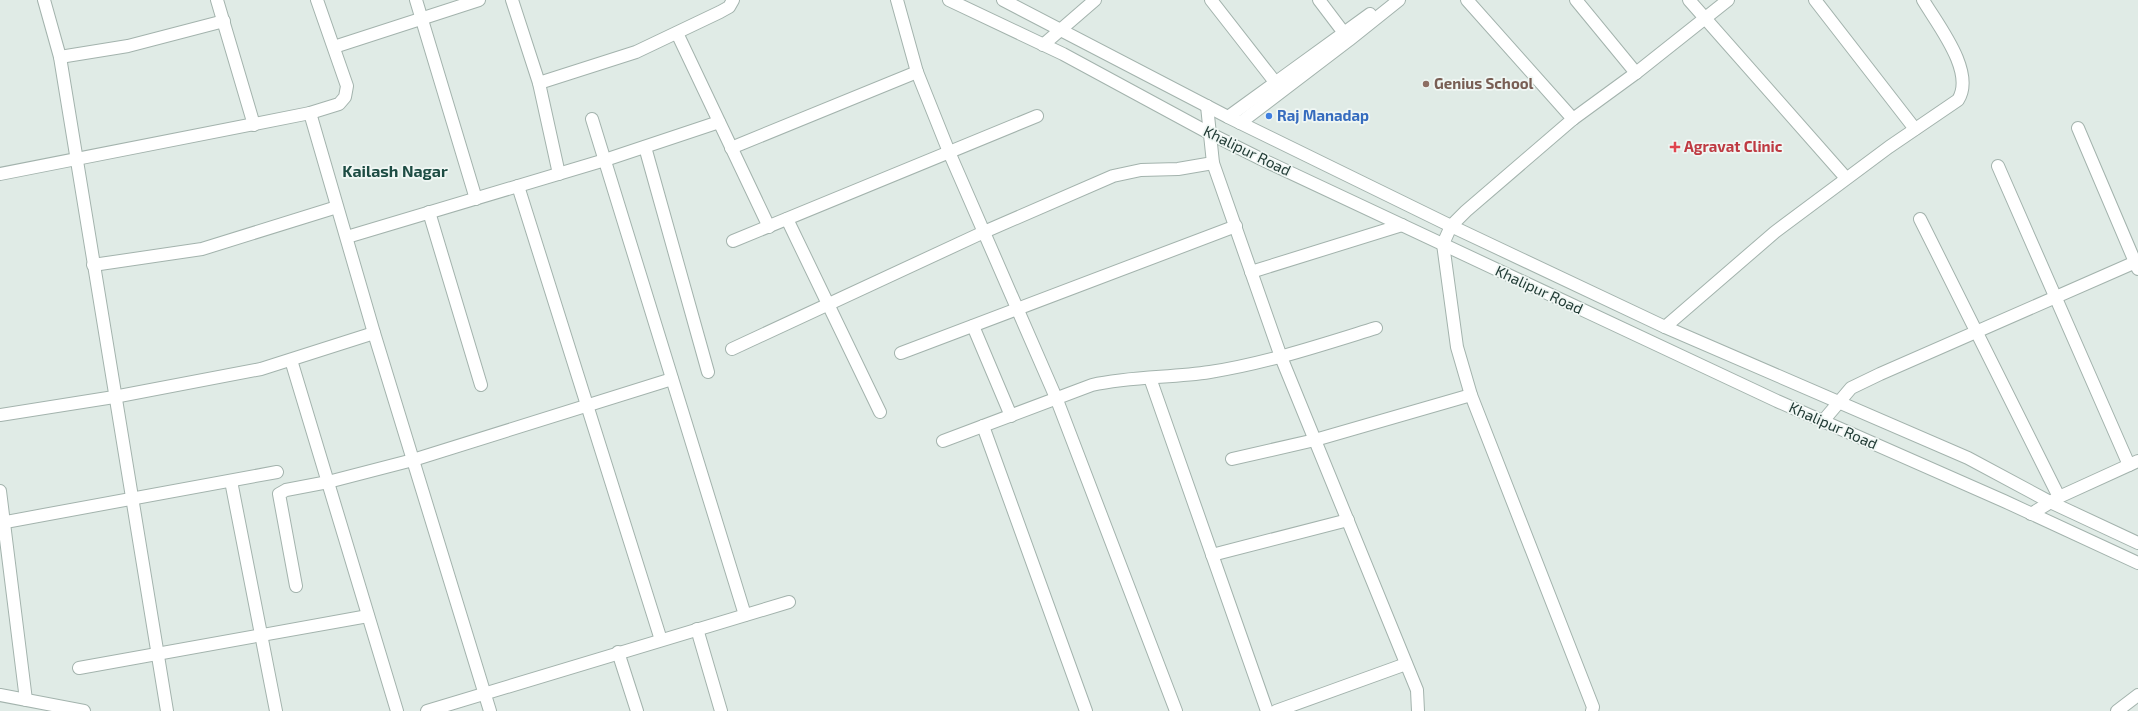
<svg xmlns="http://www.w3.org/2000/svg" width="2138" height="711" viewBox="0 0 2138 711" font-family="'Exo 2',sans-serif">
  <rect width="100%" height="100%" fill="#e0ebe6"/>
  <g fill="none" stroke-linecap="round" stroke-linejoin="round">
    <g stroke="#a3b3ad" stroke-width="14">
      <g id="minor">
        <polyline points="44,0 60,57 167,711"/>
        <polyline points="217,0 254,125"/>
        <polyline points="416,0 476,199"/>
        <polyline points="512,0 539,83 559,174"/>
        <polyline points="897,0 917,72 949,152 1057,400 1176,711"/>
        <polyline points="1211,0 1275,82"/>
        <polyline points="1319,0 1344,33"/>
        <polyline points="1467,0 1573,119"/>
        <polyline points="1576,0 1636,73"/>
        <polyline points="1689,0 1846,178"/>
        <polyline points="1815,0 1915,129"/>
        <polyline points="677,33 769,227"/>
        <polyline points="1043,45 1095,0"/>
        <polyline points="334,47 479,0"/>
        <polyline points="60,57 128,46 224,21"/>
        <polyline points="539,83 636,52 720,12 729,7 733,0"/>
        <polyline points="1207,106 1213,163 1281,357 1417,690 1418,711"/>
        <polyline points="310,113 374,333 490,711"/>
        <polyline points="1228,117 1370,14"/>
        <polyline points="592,119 745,615"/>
        <polyline points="1240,123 1349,40 1399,0"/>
        <polyline points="2078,128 2138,269"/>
        <polyline points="645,147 708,372"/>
        <polyline points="731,148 917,72"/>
        <polyline points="1998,166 2129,465"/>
        <polyline points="0,174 310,113 339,104 345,97 347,86 317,0"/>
        <polyline points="518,186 661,640"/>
        <polyline points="429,212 481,385"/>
        <polyline points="787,219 880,412"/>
        <polyline points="1920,219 2059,497"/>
        <polyline points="347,237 605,160 719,122"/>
        <polyline points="733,241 1037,116"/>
        <polyline points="93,265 202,249 337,207"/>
        <polyline points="1251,272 1402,225"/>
        <polyline points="973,326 1011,416"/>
        <path d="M1665 327 1775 232 1889 147 1958 100C1976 72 1937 24 1923 0"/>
        <polyline points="732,349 984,232 1113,176 1141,170 1178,169 1213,163"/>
        <polyline points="901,353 1236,226"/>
        <polyline points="291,360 397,711"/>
        <polyline points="1150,378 1267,711"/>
        <polyline points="0,415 114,397 261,369 374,333"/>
        <polyline points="1823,421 1851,388 1880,374 2138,261"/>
        <polyline points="983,426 1086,711"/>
        <path d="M943 441 1092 385C1131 376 1171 378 1210 372 1267 363 1321 345 1376 328"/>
        <polyline points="1232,459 1315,440 1471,395"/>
        <polyline points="231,481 276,711"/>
        <polyline points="0,491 26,700"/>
        <polyline points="2031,514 2059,497 2138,461"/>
        <polyline points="0,523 277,472"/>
        <polyline points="1212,555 1348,520"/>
        <polyline points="296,586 279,494 286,490 328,482 413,460 672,379"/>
        <polyline points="697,629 721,711"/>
        <polyline points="618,652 637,711"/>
        <polyline points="79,668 368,616"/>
        <polyline points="0,695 84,711"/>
        <polyline points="427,711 789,602"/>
        <polyline points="1276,711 1406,664"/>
        <polyline points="1592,711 1593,707 1471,395 1457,347 1443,244 1451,226 1466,211 1573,119 1636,73 1728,0"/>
        <polyline points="2117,711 2138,695"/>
      </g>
    </g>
    <g stroke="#a3b3ad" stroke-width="14">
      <g id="tertiary">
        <polyline points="949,0 1063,54 1209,133 1261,159 1777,401 2004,501 2138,563"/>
        <polyline points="1003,0 1228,117 1451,226 1665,327 1968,458 2050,502 2138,543"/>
      </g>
    </g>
    <use href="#minor" stroke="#fff" stroke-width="12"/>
    <use href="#tertiary" stroke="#fff" stroke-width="12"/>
  </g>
  <circle fill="#8d6e63" stroke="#f0f7f4" stroke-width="1.5" cx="1426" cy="84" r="4"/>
  <circle fill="#3f7fe0" stroke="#f0f7f4" stroke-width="1.5" cx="1269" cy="116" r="4"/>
  <path fill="#e0444e" stroke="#f0f7f4" stroke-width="1.5" d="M1673 141h4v4h4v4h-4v4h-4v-4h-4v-4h4z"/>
  <g text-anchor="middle" stroke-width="3.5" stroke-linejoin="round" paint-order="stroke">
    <g font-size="15" font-weight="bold" fill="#785e54" stroke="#f0f7f4" text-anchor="start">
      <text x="1434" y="89">Genius School</text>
    </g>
    <g font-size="15" font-weight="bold" fill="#366cbe" stroke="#f0f7f4" text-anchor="start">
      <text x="1277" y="121">Raj Manadap</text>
    </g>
    <g font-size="15" font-weight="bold" fill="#be3a42" stroke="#f0f7f4" text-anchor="start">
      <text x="1684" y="152">Agravat Clinic</text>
    </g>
    <g font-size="15" fill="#213b35" stroke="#f0f7f4">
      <text transform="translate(1247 151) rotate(26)" y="5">Khalipur Road</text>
      <text transform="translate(1539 290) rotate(25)" y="5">Khalipur Road</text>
      <text transform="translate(1833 426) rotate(24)" y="5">Khalipur Road</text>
    </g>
    <g font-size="16" font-weight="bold" fill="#1d4c43" stroke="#f0f7f4">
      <text x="395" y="177">Kailash Nagar</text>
    </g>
  </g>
</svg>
